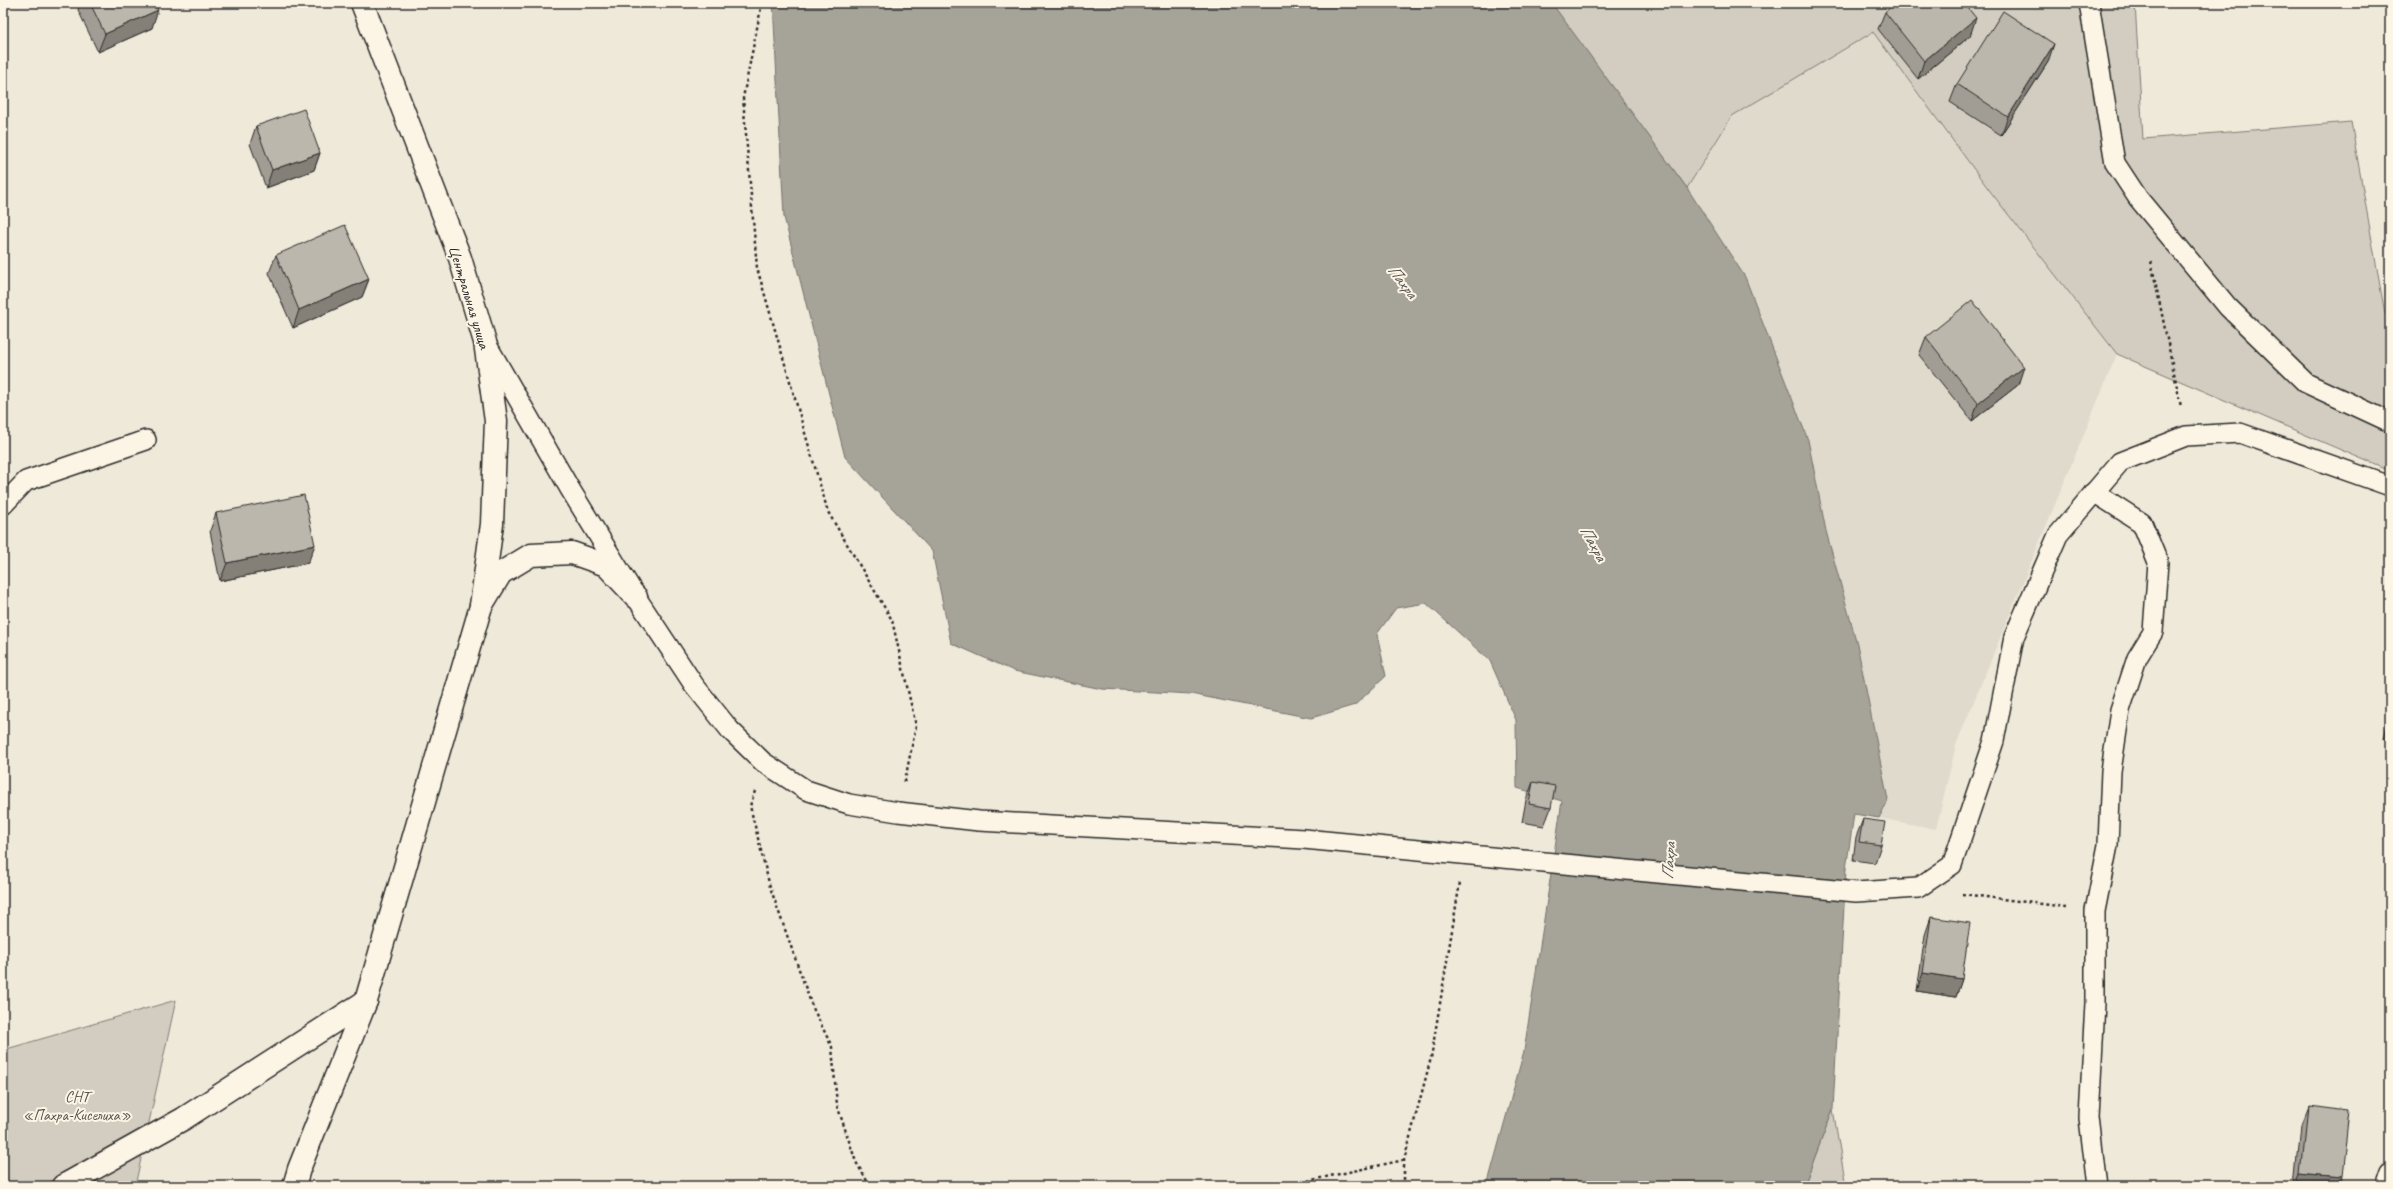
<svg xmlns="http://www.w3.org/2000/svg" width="2393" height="1189" viewBox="0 0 2393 1189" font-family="Caveat,sans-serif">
  <rect width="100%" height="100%" fill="#efe9da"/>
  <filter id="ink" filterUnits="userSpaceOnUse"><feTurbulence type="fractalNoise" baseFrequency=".025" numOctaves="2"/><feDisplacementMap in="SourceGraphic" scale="8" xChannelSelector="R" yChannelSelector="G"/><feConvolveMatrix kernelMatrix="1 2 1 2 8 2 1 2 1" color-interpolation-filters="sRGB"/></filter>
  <g filter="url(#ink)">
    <polygon fill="#e0dacc" points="1872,31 1990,191 2117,354 1956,745 1936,829 1879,818 1888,800 1857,644 1826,531 1808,440 1779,368 1687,188 1732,116"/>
    <g fill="#d2cdc0" stroke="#7e7c76">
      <polygon points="1550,3 2135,3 2143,139 2351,122 2385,314 2390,318 2390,471 2117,354 1990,191 1873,32 1732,116 1687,188"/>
      <polygon points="176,1000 135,1186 3,1186 3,1050"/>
      <polygon points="1833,1109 1846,1186 1804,1186"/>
    </g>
    <polygon fill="#a6a399" stroke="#75736d" points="773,3 1550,3 1556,9 1687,188 1745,277 1808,440 1826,531 1857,644 1888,800 1879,818 1854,814 1846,869 1833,1109 1804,1186 1487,1186 1524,1051 1562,801 1517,788 1516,720 1490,661 1426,603 1396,608 1377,634 1386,676 1355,705 1311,718 1191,694 1102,689 1014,671 951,643 932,551 845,457 784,217"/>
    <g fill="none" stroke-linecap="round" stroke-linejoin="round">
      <g stroke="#2b2b2b" stroke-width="22">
        <g id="lane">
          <polyline points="2089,3 2115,163 2138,198 2228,307 2306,383 2390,422"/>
          <polyline points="487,345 570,489 636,597 694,685 730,730 763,762 806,790 849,804 898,812 979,821 1304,839 1856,892 1918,888 1952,865 1994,741 2014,637 2058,535 2120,462 2186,436 2240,433 2390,486"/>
          <polyline points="2094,492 2142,523 2158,562 2153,632 2137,658 2120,710 2111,771 2108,845 2095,911 2095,1003 2089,1118 2097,1186"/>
          <polyline points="3,505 26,481 146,440"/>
        </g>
      </g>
      <g stroke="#2b2b2b" stroke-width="25">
        <g id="street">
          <polyline points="481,606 501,573 531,555 572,553 606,565 636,597"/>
          <polyline points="63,1186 183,1119 366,1001"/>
          <polyline points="2386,1186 2390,1174"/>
        </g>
      </g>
      <g stroke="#2b2b2b" stroke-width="25">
        <polyline id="secondary" points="294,1186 299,1169 366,1001 481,606 492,524 496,421 485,342 460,258 362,3"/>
      </g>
      <g stroke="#2b2b2b" stroke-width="2.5" stroke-dasharray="3 3" stroke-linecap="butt">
        <polyline points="762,3 743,98 757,268 828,512 892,620 916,726 904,785"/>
        <polyline points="2151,261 2181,407"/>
        <polyline points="755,791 750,806 770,887 812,1006 832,1047 837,1105 856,1162 870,1186"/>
        <polyline points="1962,894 2066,907"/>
        <polyline points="1284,1186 1404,1160"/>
        <polyline points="1404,1186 1404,1160 1431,1058 1460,882"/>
      </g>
      <use href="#lane" stroke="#fcf5e5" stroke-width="19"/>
      <use href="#street" stroke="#fcf5e5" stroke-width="22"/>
      <use href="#secondary" stroke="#fcf5e5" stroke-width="22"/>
    </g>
    <g fill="#a29d94" stroke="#2b2b2b">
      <polygon points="80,3 155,3 152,28 98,52 78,10"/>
      <polygon points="1885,12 1970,36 1918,79 1878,29"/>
      <polygon points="2048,62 2001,135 1950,102 1957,84"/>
      <polygon points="256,126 320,153 314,170 266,188 250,144"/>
      <polygon points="276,255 369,279 362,297 293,328 269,273"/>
      <polygon points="1926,337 2018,385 1972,421 1919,355"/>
      <polygon points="216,513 308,563 220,581 210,531"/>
      <polygon points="2390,708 2390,740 2384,739"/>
      <polygon points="1533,782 1551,808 1544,826 1522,822 1526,800"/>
      <polygon points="1863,819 1881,845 1875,863 1853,860 1856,837"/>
      <polygon points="1931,917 1962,979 1956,997 1917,991 1925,935"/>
      <polygon points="2307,1106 2340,1186 2294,1186 2300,1124"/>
    </g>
    <g fill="#848078" stroke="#2b2b2b">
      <polygon points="158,10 152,28 98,52 105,34"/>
      <polygon points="1976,18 1970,36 1918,79 1924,61"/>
      <polygon points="2054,44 2048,62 2001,135 2008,117"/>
      <polygon points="320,153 314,170 266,188 272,170"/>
      <polygon points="369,279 362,297 293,328 299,310"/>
      <polygon points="2024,367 2018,385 1972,421 1978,403"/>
      <polygon points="315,545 308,563 220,581 227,563"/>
      <polygon points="1923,973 1962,979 1956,997 1917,991"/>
      <polygon points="2300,1174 2343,1178 2340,1186 2296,1186"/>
    </g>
    <g fill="#bcb7ac" stroke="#2b2b2b">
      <polygon points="90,3 155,3 158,10 105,34"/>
      <polygon points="1895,3 1964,3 1976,18 1924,61 1885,12"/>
      <polygon points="2003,11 2054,44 2008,117 1957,84"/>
      <polygon points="304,109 320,153 272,170 256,126"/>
      <polygon points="345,225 369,279 299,310 276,255"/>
      <polygon points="1972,300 2024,367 1978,403 1926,337"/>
      <polygon points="304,495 315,545 227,563 216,513"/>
      <polygon points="1533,782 1555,786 1551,808 1529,804"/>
      <polygon points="1863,819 1885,822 1881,845 1859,842"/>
      <polygon points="1931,917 1970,923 1962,979 1923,973"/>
      <polygon points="2307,1106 2350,1111 2343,1178 2300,1174"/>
    </g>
  </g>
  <g text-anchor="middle" stroke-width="4" stroke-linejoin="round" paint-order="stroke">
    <g font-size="16" fill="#2b2b2b" stroke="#fcf5e5">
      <text transform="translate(470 297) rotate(73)" y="6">Центральная улица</text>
    </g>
    <g font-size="16" fill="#555450" stroke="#fcf5e5">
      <text x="77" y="1102">СНТ<tspan x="77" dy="18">«Пахра-Киселиха»</tspan></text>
    </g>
    <g font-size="17" font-style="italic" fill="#565552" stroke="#fcf5e5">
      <text transform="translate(1403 281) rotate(53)" y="6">Пахра</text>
      <text transform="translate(1594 543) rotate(61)" y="6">Пахра</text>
      <text transform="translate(1668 861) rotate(-86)" y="6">Пахра</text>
    </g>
  </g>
  <rect width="2393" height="1189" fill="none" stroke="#fcf5e5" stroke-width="16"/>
  <rect x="8" y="8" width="2377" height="1173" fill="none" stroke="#2b2b2b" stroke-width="1.5" filter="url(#ink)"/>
</svg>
